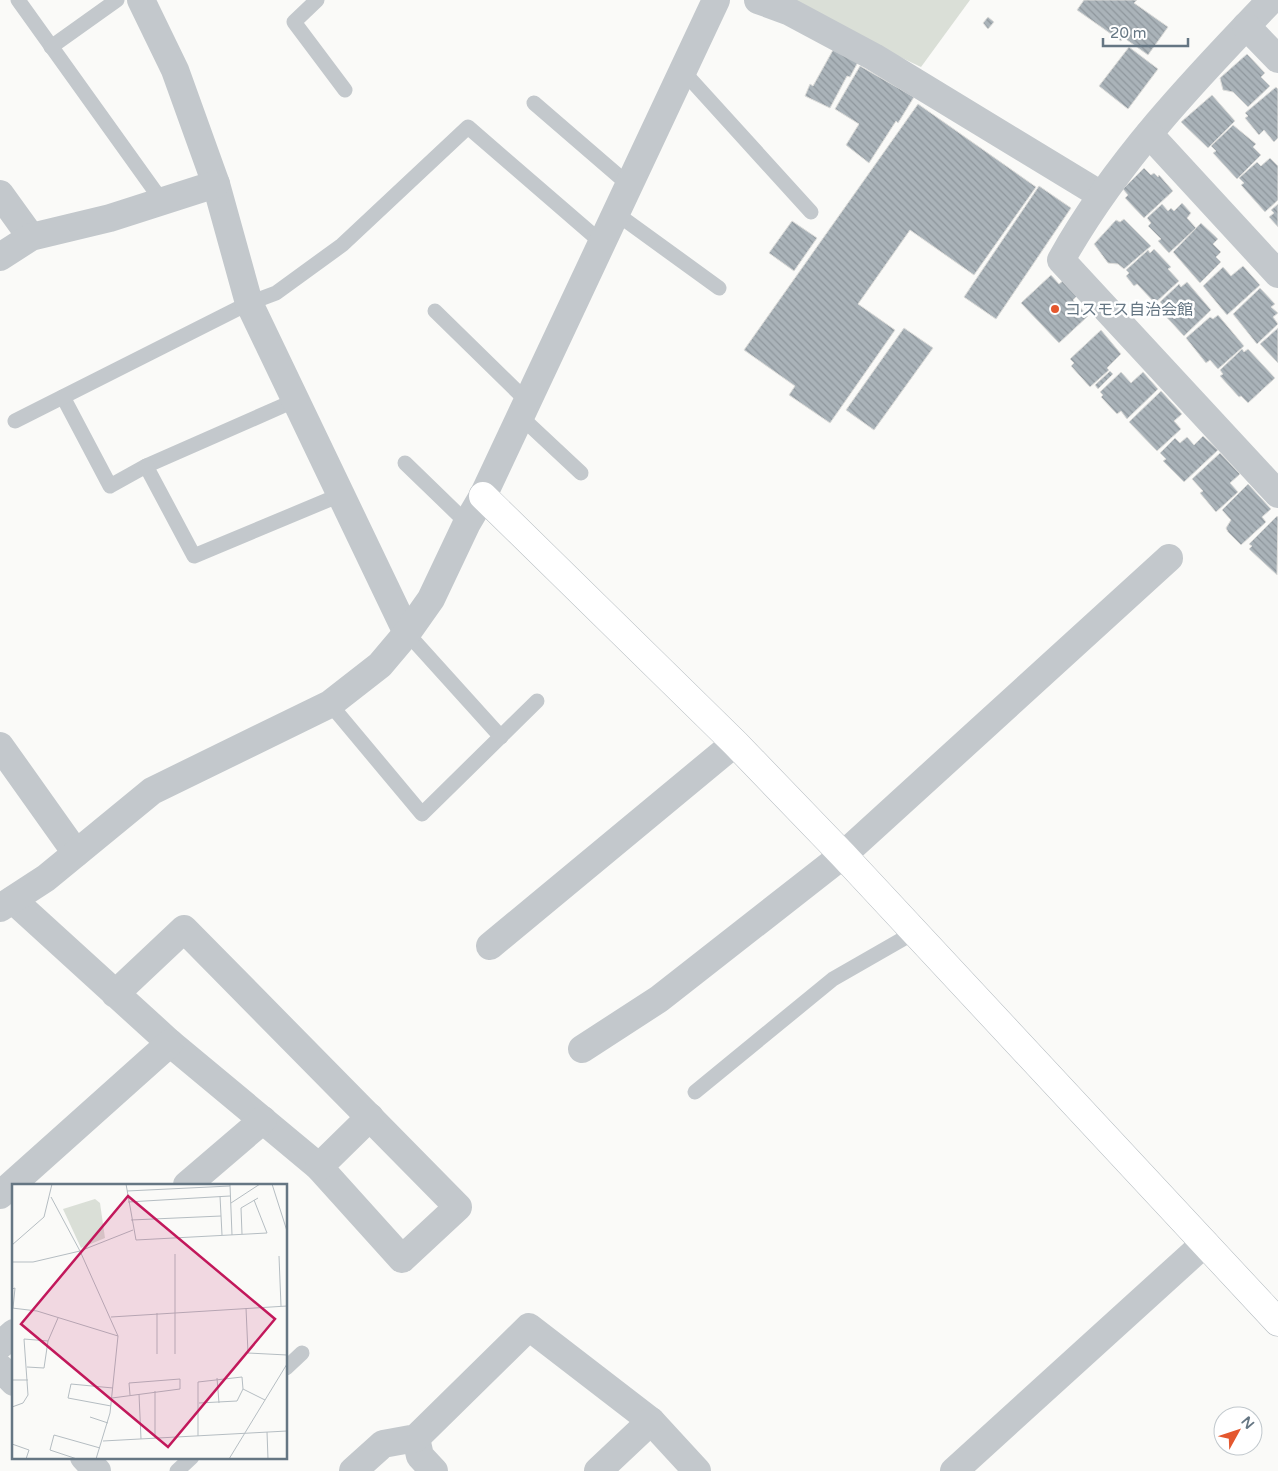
<svg xmlns="http://www.w3.org/2000/svg" width="1278" height="1471" viewBox="0 0 1278 1471" font-family="'Varela Round','Noto Sans JP',sans-serif">
  <defs>
    <pattern id="building-back-hatch" width="6" height="6" patternUnits="userSpaceOnUse" patternTransform="scale(1.25)"><rect width="6" height="6" fill="#aab3b9"/><path d="M-1 5l2 2M0 0l6 6M5-1l2 2" fill="none" stroke="#8e969c"/></pattern>
  </defs>
  <rect width="100%" height="100%" fill="#fafaf8"/>
  <polygon fill="#dadfd7" points="780,0 970,0 921,67"/>
  <g fill="url(#building-back-hatch)" stroke="#dcdcda">
    <polygon points="1084,0 1137,0 1134,3 1168,27 1148,55 1123,37 1121,41 1077,10"/>
    <polygon points="988,17 994,22 988,29 983,23"/>
    <polygon points="1129,47 1158,69 1128,109 1099,86"/>
    <polygon points="833,50 858,62 850,77 847,76 830,108 805,96 810,84 813,86"/>
    <polygon points="1247,54 1265,73 1261,77 1270,86 1248,107 1233,92 1223,90 1220,78"/>
    <polygon points="860,66 914,97 898,123 896,121 869,163 846,145 859,124 835,109"/>
    <polygon points="1276,87 1278,89 1278,138 1274,142 1264,130 1259,135 1245,118 1248,116 1245,113"/>
    <polygon points="1212,95 1235,121 1208,148 1181,122"/>
    <polygon points="918,104 1036,187 974,275 910,230 858,304 895,330 830,423 789,395 795,386 744,350"/>
    <polygon points="1233,125 1256,144 1253,147 1261,155 1237,179 1213,153 1216,151 1211,146"/>
    <polygon points="1270,158 1278,166 1278,200 1265,212 1241,185 1244,183 1239,178 1257,162 1261,166"/>
    <polygon points="1144,168 1151,175 1154,173 1158,177 1159,175 1173,191 1144,218 1125,198 1128,195 1123,189"/>
    <polygon points="1039,186 1071,208 996,319 964,297"/>
    <polygon points="1182,203 1191,213 1187,218 1196,228 1169,253 1158,241 1161,239 1148,226 1151,223 1147,218 1162,204 1168,211 1171,208 1174,211"/>
    <polygon points="1278,204 1278,227 1269,217 1274,213 1271,210"/>
    <polygon points="1124,219 1151,246 1124,269 1118,264 1108,263 1094,244 1116,220 1120,222"/>
    <polygon points="792,221 817,238 794,271 769,253"/>
    <polygon points="1201,223 1218,239 1213,244 1221,252 1216,257 1221,262 1200,283 1173,252"/>
    <polygon points="1154,249 1171,267 1168,269 1179,281 1155,303 1137,284 1134,286 1126,276 1129,273 1126,270 1148,250 1150,253"/>
    <polygon points="1243,266 1260,285 1227,315 1203,286 1223,267 1231,276"/>
    <polygon points="1051,275 1059,284 1064,280 1078,295 1073,300 1088,316 1059,343 1021,303"/>
    <polygon points="1187,282 1211,310 1184,336 1160,310 1164,306 1160,302 1179,284 1181,287"/>
    <polygon points="1260,288 1275,304 1271,307 1278,313 1273,317 1278,324 1257,344 1233,314"/>
    <polygon points="1218,315 1244,346 1218,369 1210,360 1206,363 1186,338 1210,317 1213,319"/>
    <polygon points="904,328 933,348 874,430 846,410"/>
    <polygon points="1278,328 1278,363 1260,344"/>
    <polygon points="1101,330 1121,354 1107,368 1109,370 1090,387 1071,366 1074,363 1070,359"/>
    <polygon points="1242,349 1244,352 1248,349 1275,378 1248,403 1241,396 1239,397 1220,376 1223,374 1220,370"/>
    <polygon points="1110,371 1113,374 1098,389 1095,385"/>
    <polygon points="1121,372 1131,383 1143,372 1158,389 1127,419 1121,411 1117,414 1101,397 1103,395 1100,392"/>
    <polygon points="1161,391 1182,414 1174,421 1181,429 1157,451 1129,422"/>
    <polygon points="1203,436 1218,450 1184,482 1163,461 1166,459 1160,453 1175,438 1180,443 1187,437 1194,445"/>
    <polygon points="1220,453 1240,474 1230,483 1238,492 1216,512 1200,493 1203,491 1192,479"/>
    <polygon points="1248,484 1271,509 1262,517 1266,522 1241,545 1228,532 1226,528 1231,520 1222,510"/>
    <polygon points="1277,516 1278,517 1277,575 1249,549 1252,546 1249,544"/>
  </g>
  <g fill="none" stroke-linecap="round" stroke-linejoin="round">
    <g stroke="#b3babf" stroke-width="29">
      <polyline id="secondary" points="483,496 735,743 843,855 1278,1322"/>
    </g>
    <g stroke="#c3c8cc" stroke-width="15">
      <polyline points="18,0 162,201"/>
      <polyline points="317,0 294,22 345,90"/>
      <polyline points="51,47 117,0"/>
      <polyline points="682,70 811,212"/>
      <polyline points="534,103 629,185"/>
      <polyline points="617,214 719,288"/>
      <polyline points="435,311 527,401"/>
      <polyline points="63,397 110,486 146,466 296,400"/>
      <polyline points="520,416 581,473"/>
      <polyline points="15,421 249,303 276,293 342,245 468,127 601,242"/>
      <polyline points="405,463 467,523"/>
      <polyline points="146,466 194,556 340,495"/>
      <polyline points="407,633 501,737"/>
      <polyline points="330,704 422,814 537,701"/>
      <polyline points="695,1092 833,979 915,932"/>
      <polyline points="286,1368 302,1353"/>
      <polyline points="177,1471 192,1457"/>
    </g>
    <g stroke="#c3c8cc" stroke-width="28">
      <polyline points="141,0 175,70 216,184 249,303 407,633"/>
      <polyline points="758,0 788,11 874,57 1101,195"/>
      <path d="M1271 0C1194 80 1115 163 1061 260L1278 494"/>
      <polyline points="1246,26 1278,59"/>
      <polyline points="1149,134 1278,274"/>
      <polyline points="0,194 31,237"/>
      <polyline points="0,257 31,237 110,218 216,184"/>
      <polyline points="0,746 76,853"/>
      <polyline points="13,900 170,1043 319,1167 402,1259 458,1207 184,929 115,994"/>
      <polyline points="0,908 46,878 152,791 330,704 380,665 407,633 431,599 467,523 483,496 716,0"/>
      <polyline points="490,946 735,743"/>
      <polyline points="582,1049 659,999 843,855 1169,558"/>
      <polyline points="319,1167 370,1117"/>
      <polyline points="187,1185 263,1120"/>
      <polyline points="0,1195 170,1043"/>
      <polyline points="0,1345 14,1333"/>
      <polyline points="0,1368 14,1382"/>
      <polyline points="416,1438 420,1456 434,1471"/>
      <polyline points="84,1457 97,1471"/>
      <polyline points="353,1471 383,1444 416,1438 529,1327 651,1421 697,1471"/>
      <polyline points="598,1471 651,1421"/>
      <polyline points="954,1471 1205,1243"/>
    </g>
    <use href="#secondary" stroke="#fff" stroke-width="28"/>
  </g>
  <circle fill="#e4572e" stroke="#fff" stroke-width="2" cx="1055" cy="309" r="5"/>
  <g text-anchor="middle" stroke-width="5" stroke-linejoin="round" paint-order="stroke">
    <g font-size="16" fill="#657683" stroke="#fff" text-anchor="start">
      <text x="1065" y="315">コスモス自治会館</text>
    </g>
  </g>
  <g transform="translate(12 1184)">
    <rect width="275" height="275" fill="#fafaf8"/>
    <path d="M83 15 88 19 93 54 69 64 51 25Z" fill="#dadfd7"/>
    <path fill="none" stroke="#b5bdc2" stroke-width="1" d="M114 0 124 56 255 49 242 16M260 0 275 47M218 1 220 51M115 7 218 2M208 12 210 51M39 13 68 67 106 152 98 229 84 275M116 18 218 12M219 19 248 0M119 36 209 32M230 50 229 24 246 14M0 61 32 33 40 0M267 72 269 122M0 78H21L68 67 121 46M0 105 3 104 1 124M0 124 25 127 106 152M234 124 236 169 275 171M99 133 275 122M145 170V129M163 170V70M15 183 32 184 36 157 46 134M205 194 207 219M0 196H16M143 207V254M127 210 129 255M100 214 168 205V195L117 199 118 211M187 219 225 217 231 205M99 222 56 214 59 200 101 204M0 223 11 219 16 211 12 155 36 157M78 233 96 239M255 248 256 275M186 252V198L230 193 231 205 253 216M91 257 275 247M0 260 17 266 14 275M65 275 38 266 42 251 88 264M217 275 275 180"/>
    <path fill="#c2185b" fill-opacity="0.15" stroke="#c2185b" stroke-width="2.5" d="M116 12 263 135 156 263 9 140Z"/>
    <rect width="275" height="275" fill="none" stroke="#657683" stroke-width="2.5"/>
  </g>
  <g transform="translate(1238 1431) rotate(50)"><circle r="24" fill="#ffffff" stroke="#c1c8cd"/>
  <path d="M0-4L9 19L0 12L-9 19Z" fill="#e4572e"/>
  <text y="-8" font-size="14" font-weight="bold" text-anchor="middle" fill="#657683">N</text>
  </g>
  <path d="M1103 38v8h85v-8" fill="none" stroke="#657683" stroke-width="2.5"/>
  <text x="1110" y="38" font-size="15" fill="#657683" stroke="#ffffff" stroke-width="4" paint-order="stroke">20 m</text>
</svg>
